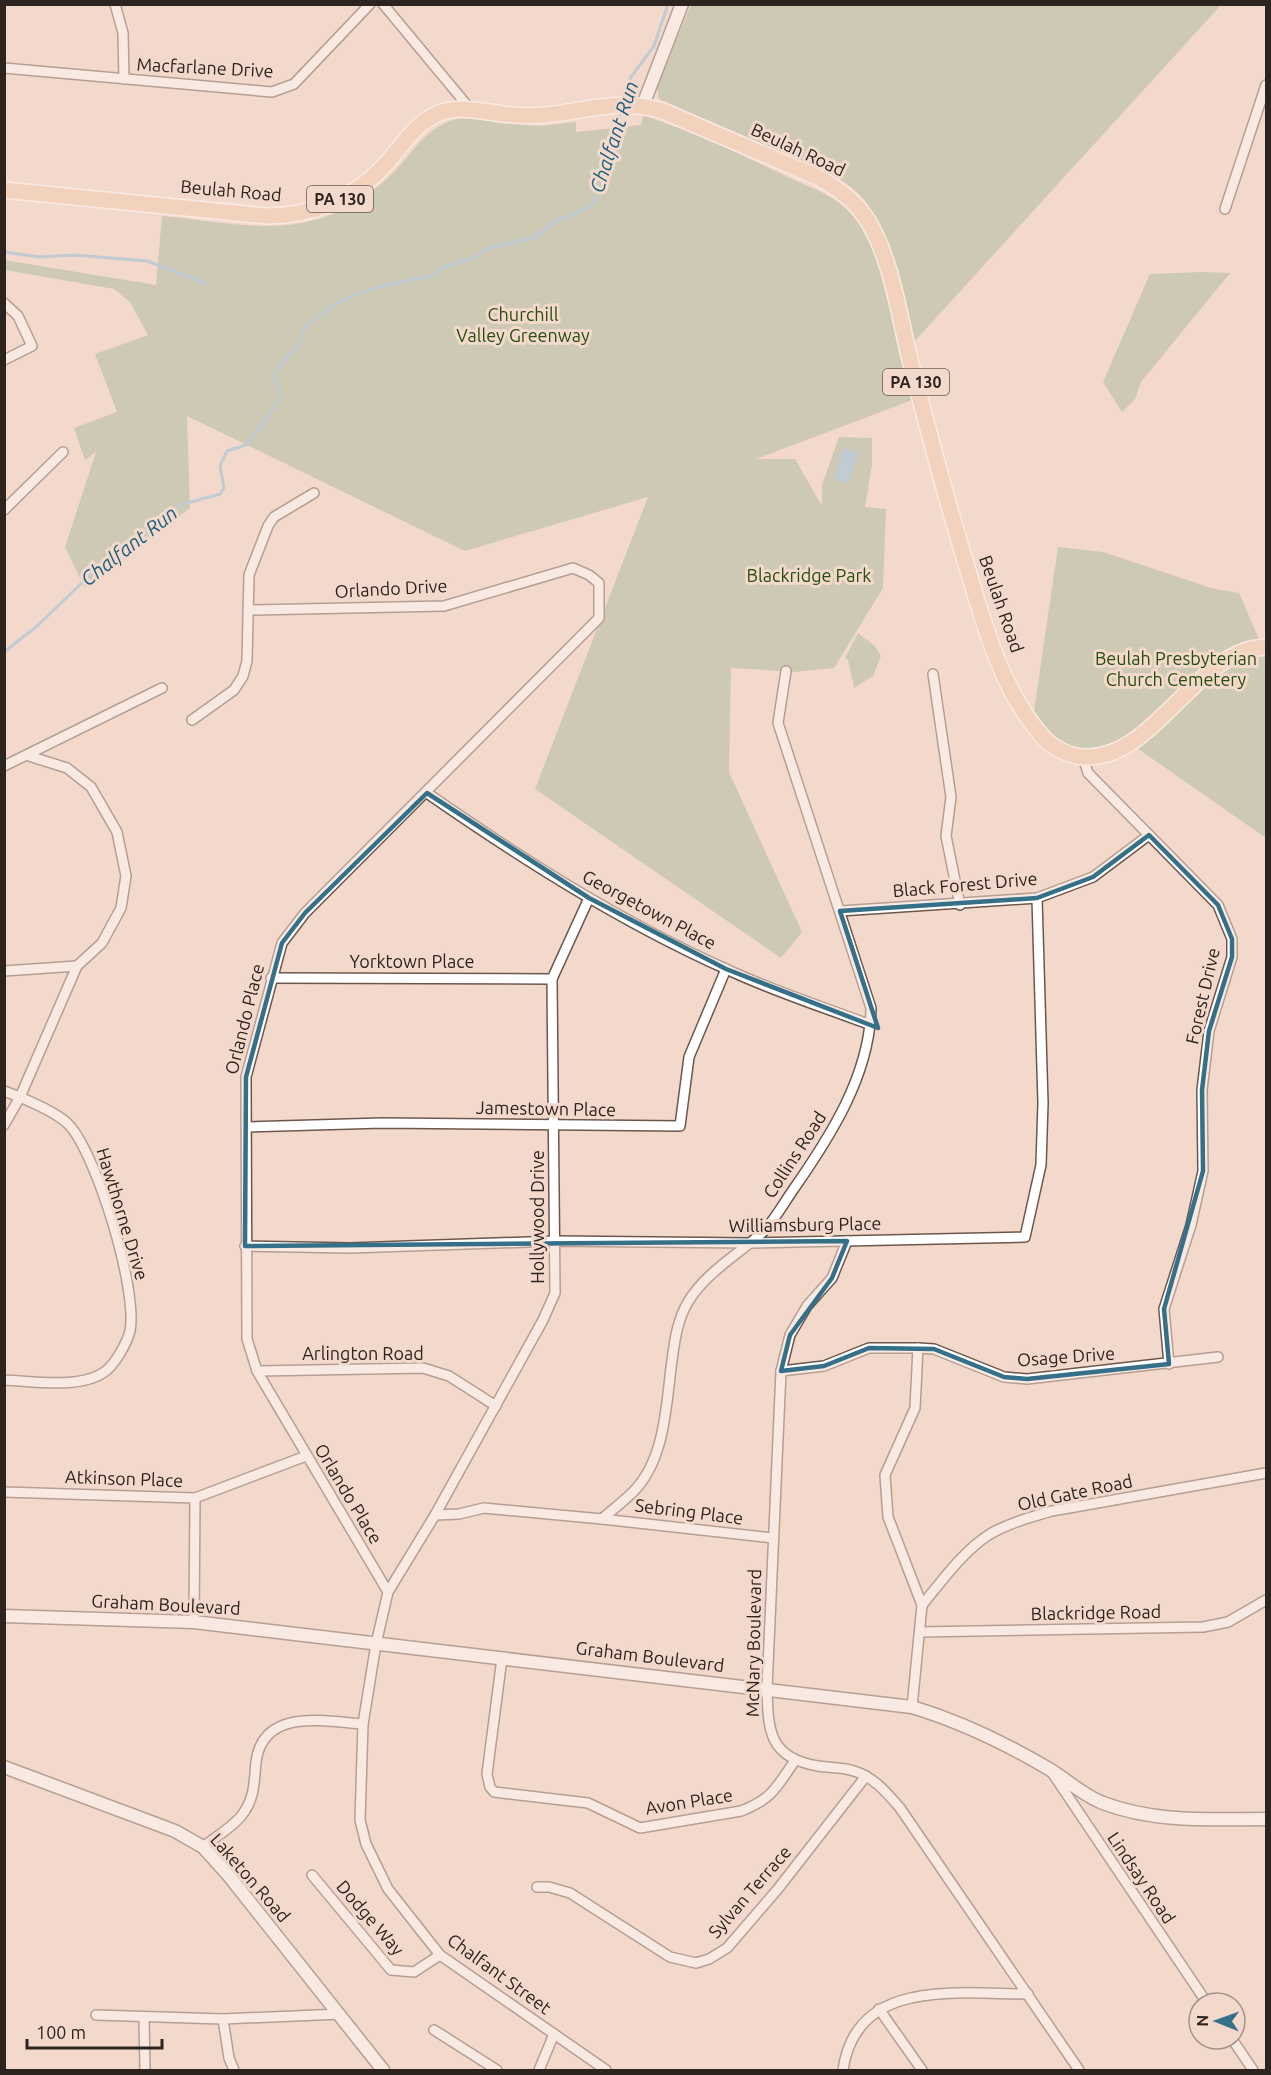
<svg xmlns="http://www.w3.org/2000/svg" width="1271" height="2075" viewBox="0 0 1271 2075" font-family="Ubuntu,sans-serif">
  <rect width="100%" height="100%" fill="#f3d9cc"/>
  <g fill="#a2b69a">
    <path d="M691 5H1221L914 342C902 296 892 229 859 194 853 188 844 183 837 177L659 99 657 85Z"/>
    <path d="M643 115C692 132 739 153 786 176 814 190 837 194 858 222 888 264 902 348 915 399L756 459H795L822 506V485L839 437 872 438V465L865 507 886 509 883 588 834 668 794 672 731 668 729 772 802 932 781 958 535 789 648 497 465 551 187 416 190 508 85 588 65 547 96 452 85 460 74 428 117 412 95 354 148 335 130 302 114 289 5 270 4 260 156 285 162 216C252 225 313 245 388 178 413 155 424 125 461 118L540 126 576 122V132L641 125Z"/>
    <polygon points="1202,272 1230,273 1141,382 1135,399 1122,412 1103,382 1150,274"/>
    <path d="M1058 547 1103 552 1211 588 1239 593 1266 655V838L1124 739C1077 757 1063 752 1034 711Z"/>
    <polygon points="858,633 875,646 881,656 873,676 854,688 848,660 845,658"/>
  </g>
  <polygon fill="#83bad9" points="843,448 858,453 849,483 834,479"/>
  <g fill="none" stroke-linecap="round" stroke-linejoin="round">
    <g stroke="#83bad9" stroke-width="3">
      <polyline points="625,100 631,77 654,46 668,4"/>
      <polyline points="4,252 40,257 74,255 147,261 205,283"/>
      <path d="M4 652 36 627 87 578 180 505 220 494 224 488 220 466 227 451 246 445C250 441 280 401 281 396L274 376C280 363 291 355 299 343 302 338 302 332 306 327 338 293 390 283 434 276L441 268 476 257 488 248 534 238 556 221 583 210 593 203 599 194 607 152 622 109"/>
    </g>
    <g stroke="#6d574c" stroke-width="12">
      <g id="minor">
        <polyline points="115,4 123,33 124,79"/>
        <polyline points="383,4 471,110"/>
        <polyline points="4,68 272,92 294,84 370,4"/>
        <polyline points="1225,209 1266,85"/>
        <polyline points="4,303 18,316 32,346 4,360"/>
        <polyline points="4,510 63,452"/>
        <polyline points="248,610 444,606 573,568 589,575 599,583 599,618 305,913 282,943 246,1077 247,1339 257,1371 388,1592"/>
        <polyline points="933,674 951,797 946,836 960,905"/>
        <polyline points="192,720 234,690 243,676 247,661 249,575 268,526 274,517 314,493"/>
        <polyline points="1083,757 1088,773 1218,905 1232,939 1232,957 1209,1031 1202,1090 1203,1171 1191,1225 1164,1309 1169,1364"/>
        <polyline points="4,766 162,688"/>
        <path d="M427 793C522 859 621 922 726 969 773 991 823 1007 871 1025"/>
        <polyline points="589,898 552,979 555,1293 543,1320 435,1515 388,1592 376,1644 363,1724 360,1820 366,1844 388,1889 440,1955 606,2070"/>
        <polyline points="840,911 1037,898 1093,877 1149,835"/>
        <polyline points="4,971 77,966"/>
        <polyline points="271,978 552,979"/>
        <path d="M4 1091C21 1097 57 1112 69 1125 97 1155 138 1290 130 1331 127 1343 116 1362 107 1370 83 1390 33 1381 4 1380"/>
        <polyline points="4,1125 20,1097 77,966 102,943 121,908 126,876 117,832 91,787 67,768 29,756"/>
        <polyline points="248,1127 382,1123 680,1126 689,1057 726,969"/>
        <path d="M847 1241 832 1278 807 1306 790 1335 781 1371 767 1688C768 1731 769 1758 818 1766 830 1768 843 1767 854 1771 874 1777 887 1793 900 1808L1079 2070"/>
        <polyline points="245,1246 350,1248 556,1241 749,1243 1025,1237 1041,1165 1043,1103 1037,898"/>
        <polyline points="257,1371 423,1368 449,1376 496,1406"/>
        <polyline points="781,1371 824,1366 869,1348 918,1348 934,1349 1004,1377 1027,1379 1218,1357"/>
        <polyline points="4,1492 195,1498 306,1456"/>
        <path d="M435 1515 459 1514 484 1508 602 1519C612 1510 624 1501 633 1492 664 1461 666 1409 671 1368 674 1346 676 1322 688 1302 706 1272 739 1254 764 1231 775 1219 784 1203 793 1190 830 1137 870 1075 871 1008L778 723 786 671"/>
        <polyline points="602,1519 773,1538"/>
        <path d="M922 1605C942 1581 963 1551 990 1534 1009 1523 1031 1517 1052 1511L1266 1473"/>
        <polyline points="194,1622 195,1498"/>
        <polyline points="920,1632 1203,1627 1228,1622 1266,1600"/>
        <path d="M502 1658 487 1774 490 1787 494 1792 588 1803 640 1828 741 1811C772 1799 776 1788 794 1762"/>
        <polyline points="912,1707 922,1605 888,1517 885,1475 915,1408 918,1348"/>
        <polyline points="1051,1771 1207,2003"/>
        <path d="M203 1847C215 1837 233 1827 242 1815 255 1798 254 1782 256 1762 263 1708 323 1721 363 1724"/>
        <polyline points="312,1875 391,1970 414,1972 440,1955"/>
        <polyline points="537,1887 549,1887 570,1893 670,1957 696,1963 709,1959 727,1948 777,1890 866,1776"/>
        <polyline points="879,2009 922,2070"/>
        <polyline points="96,2015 223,2019 340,2014"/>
        <polyline points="144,2018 145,2070"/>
        <polyline points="223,2019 229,2058 234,2070"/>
        <polyline points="434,2030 497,2070"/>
        <polyline points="1232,2039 1253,2070"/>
        <polyline points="539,2070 554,2034"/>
        <path d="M843 2070C856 1977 959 1994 1028 1994"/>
      </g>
    </g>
    <g stroke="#6d574c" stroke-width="15">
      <g id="tertiary">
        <polyline points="643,105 682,4"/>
        <path d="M4 1616 194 1622 912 1707C962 1722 1005 1743 1049 1769 1067 1780 1084 1796 1103 1803 1155 1823 1212 1819 1266 1819"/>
        <polyline points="4,1767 175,1831 203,1847 229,1876 383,2070"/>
      </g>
    </g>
    <g stroke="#fff" stroke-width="18">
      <path id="primary" d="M4 190 267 216C310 216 352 200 382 168 398 152 412 127 433 116 457 102 488 114 514 115 570 120 607 94 663 111L817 177C838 189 855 200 868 221 892 261 899 315 910 360 927 426 944 492 964 557 982 617 999 686 1041 735 1051 747 1068 756 1084 757 1156 760 1195 649 1266 647"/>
    </g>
    <use href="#minor" stroke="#fff" stroke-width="9"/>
    <use href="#tertiary" stroke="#fff" stroke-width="12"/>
    <use href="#primary" stroke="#f2c9ac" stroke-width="15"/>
  </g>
  <path d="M0 0H1271V2075H0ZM427 793 589 898 726 969 878 1028 840 911 1037 898 1093 877 1149 835 1218 905 1232 939V957L1209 1031 1202 1090 1203 1171 1164 1309 1169 1364 1027 1379 1004 1377 934 1349 869 1348 824 1366 781 1371 790 1335 832 1278 847 1241 245 1246 246 1077 282 943 305 913Z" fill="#f3d9cc" fill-opacity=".55" fill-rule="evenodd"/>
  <path fill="none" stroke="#356f88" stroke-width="4.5" stroke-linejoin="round" d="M427 793 589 898 726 969 878 1028 840 911 1037 898 1093 877 1149 835 1218 905 1232 939V957L1209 1031 1202 1090 1203 1171 1164 1309 1169 1364 1027 1379 1004 1377 934 1349 869 1348 824 1366 781 1371 790 1335 832 1278 847 1241 245 1246 246 1077 282 943 305 913Z"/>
  <g text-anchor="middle" stroke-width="6" stroke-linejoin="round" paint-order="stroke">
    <g fill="#f3d9cc" stroke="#685a53" stroke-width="1.5">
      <rect x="307" y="186" width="66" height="26" rx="4.5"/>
      <rect x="883" y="369" width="66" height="26" rx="4.5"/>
    </g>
    <g font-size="16" font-weight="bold" fill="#2d241f">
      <text x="340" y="205">PA 130</text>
      <text x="916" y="388">PA 130</text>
    </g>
    <g font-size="18" fill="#2d241f" stroke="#f3d9cc">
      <text transform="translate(205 68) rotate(3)" y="6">Macfarlane Drive</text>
      <text transform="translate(798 150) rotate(25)" y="6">Beulah Road</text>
      <text transform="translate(231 191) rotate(5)" y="6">Beulah Road</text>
      <text transform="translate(391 589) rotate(-3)" y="6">Orlando Drive</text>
      <text transform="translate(1001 604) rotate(71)" y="6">Beulah Road</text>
      <text transform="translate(965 885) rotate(-5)" y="6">Black Forest Drive</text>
      <text transform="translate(649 910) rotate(28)" y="6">Georgetown Place</text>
      <text x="412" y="968">Yorktown Place</text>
      <text transform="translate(1203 996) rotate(-77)" y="6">Forest Drive</text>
      <text transform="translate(245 1019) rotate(-76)" y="6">Orlando Place</text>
      <text transform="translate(546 1109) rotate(1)" y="6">Jamestown Place</text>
      <text transform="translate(795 1155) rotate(-57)" y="6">Collins Road</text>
      <text transform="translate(122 1214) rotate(73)" y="6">Hawthorne Drive</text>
      <text transform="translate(538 1217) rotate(-90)" y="6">Hollywood Drive</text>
      <text transform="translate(805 1225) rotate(-1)" y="6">Williamsburg Place</text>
      <text x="363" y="1360">Arlington Road</text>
      <text transform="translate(1066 1357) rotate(-4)" y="6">Osage Drive</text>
      <text transform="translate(124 1479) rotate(2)" y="6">Atkinson Place</text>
      <text transform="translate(1075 1493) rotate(-12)" y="6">Old Gate Road</text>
      <text transform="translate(348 1494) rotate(59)" y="6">Orlando Place</text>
      <text transform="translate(689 1512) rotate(7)" y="6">Sebring Place</text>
      <text transform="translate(166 1605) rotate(3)" y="6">Graham Boulevard</text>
      <text transform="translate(1096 1613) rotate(-1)" y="6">Blackridge Road</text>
      <text transform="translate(754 1643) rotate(-89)" y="6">McNary Boulevard</text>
      <text transform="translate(650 1657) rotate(7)" y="6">Graham Boulevard</text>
      <text transform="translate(689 1802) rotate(-9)" y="6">Avon Place</text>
      <text transform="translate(250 1878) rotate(49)" y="6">Laketon Road</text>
      <text transform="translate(1141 1878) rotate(56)" y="6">Lindsay Road</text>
      <text transform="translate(750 1892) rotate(-49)" y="6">Sylvan Terrace</text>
      <text transform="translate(370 1918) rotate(49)" y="6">Dodge Way</text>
      <text transform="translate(499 1974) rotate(36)" y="6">Chalfant Street</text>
    </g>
    <g font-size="18" fill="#264e0d" stroke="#f3d9cc">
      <text x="523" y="321">Churchill<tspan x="523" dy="21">Valley Greenway</tspan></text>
      <text x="809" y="582">Blackridge Park</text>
      <text x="1176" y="665">Beulah Presbyterian<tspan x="1176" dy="21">Church Cemetery</tspan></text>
    </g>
    <g font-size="20" font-style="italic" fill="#1c5e7e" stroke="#f3d9cc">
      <text transform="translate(614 137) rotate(-72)" y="7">Chalfant Run</text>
      <text transform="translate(129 546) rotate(-38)" y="7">Chalfant Run</text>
    </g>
  </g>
  <rect width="1271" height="2075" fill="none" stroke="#2d241f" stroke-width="12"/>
  <g transform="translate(1217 2021) rotate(271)"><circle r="28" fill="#f3d9cc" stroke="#a49187" stroke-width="1.5"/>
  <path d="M0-4.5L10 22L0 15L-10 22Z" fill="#356f88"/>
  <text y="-9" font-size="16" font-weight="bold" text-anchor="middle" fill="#2d241f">N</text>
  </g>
  <path d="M27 2039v9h135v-9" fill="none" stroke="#2d241f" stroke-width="3"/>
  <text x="36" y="2039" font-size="18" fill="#2d241f" stroke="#f3d9cc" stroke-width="4.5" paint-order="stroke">100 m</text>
</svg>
